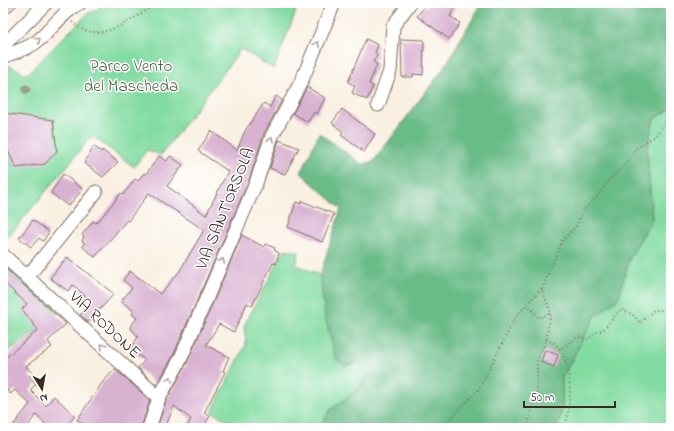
<svg xmlns="http://www.w3.org/2000/svg" width="674" height="431" viewBox="0 0 674 431" font-family="'Indie Flower',sans-serif">
  <rect width="100%" height="100%" fill="#fff"/>
  <filter id="ink" filterUnits="userSpaceOnUse"><feTurbulence type="fractalNoise" baseFrequency=".025" numOctaves="2"/><feDisplacementMap in="SourceGraphic" scale="8" xChannelSelector="R" yChannelSelector="G"/><feConvolveMatrix kernelMatrix="1 2 1 2 8 2 1 2 1" color-interpolation-filters="sRGB"/></filter>
  <filter id="wash" filterUnits="userSpaceOnUse"><feTurbulence type="fractalNoise" baseFrequency=".012" numOctaves="4" result="noise"/><feDisplacementMap in="SourceGraphic" scale="16" xChannelSelector="R" yChannelSelector="G"/><feGaussianBlur stdDeviation="0.9" result="paint"/><feColorMatrix in="noise" values="0 0 0 0 0 0 0 0 0 0 0 0 0 0 0 0 0 1.4 0 .05"/><feComposite in="paint" operator="in"/></filter>
  <g filter="url(#wash)">
    <rect width="100%" height="100%" fill="#f9f0e2"/>
    <g fill="#82dba1" stroke="#5e8260">
      <polygon points="104,3 299,3 274,69 241,49 161,155 147,150 134,167 92,136 3,243 3,63 27,74 88,13 95,11"/>
      <polygon points="671,108 671,428 557,428 562,409 562,378 595,316 618,299 630,257 652,219 647,150 654,119"/>
      <polygon points="285,249 299,252 296,265 320,275 325,317 360,362 366,377 358,390 330,410 320,428 241,428 212,412 246,344 244,326"/>
      <polygon points="3,262 58,312 38,330 3,355"/>
    </g>
    <polygon fill="#69bb87" stroke="#527252" points="482,3 671,3 671,108 654,119 647,150 652,219 630,257 618,299 595,316 562,378 562,409 557,428 320,428 330,410 358,390 366,377 360,362 345,366 336,359 325,317 320,275 341,209 301,173 319,133 362,164 373,162 443,69"/>
    <g id="blocks">
      <g fill="#d9b2d2">
        <polygon points="3,3 19,3 3,19"/>
        <polygon points="430,3 458,3 450,16 460,23 449,39 417,16 425,6 427,7"/>
        <polygon points="366,39 378,45 375,53 378,54 373,62 377,64 369,84 373,86 367,100 352,93 355,86 348,82"/>
        <polygon points="401,39 424,40 423,75 413,74 413,77 402,77"/>
        <polygon points="307,87 325,98 317,114 314,112 308,122 293,113"/>
        <polygon points="276,96 282,100 264,133 249,180 173,356 157,385 138,368 145,360 130,350 138,337 130,327 137,318 132,314 134,311 121,301 132,288 123,280 130,271 160,294 179,272 204,230 149,193 128,221 127,220 95,257 82,246 85,243 82,241 84,237 82,235 93,221 96,223 100,219 121,193 123,195 135,179 138,181 144,173 146,174 159,156 167,161 170,156 183,165 167,186 206,215 228,171 198,151 211,131 237,150 245,131 264,103 270,107"/>
        <polygon points="342,109 375,134 364,152 341,135 343,132 332,123"/>
        <polygon points="3,113 53,120 57,151 45,164 16,168 3,140"/>
        <polygon points="279,140 299,148 285,174 270,168"/>
        <polygon points="94,146 101,152 102,150 118,162 103,177 84,163"/>
        <polygon points="63,174 83,189 68,206 51,193"/>
        <polygon points="302,201 334,214 322,242 288,227 296,202 301,204"/>
        <polygon points="33,220 49,232 43,241 39,238 31,247 19,238"/>
        <polygon points="242,235 264,247 265,244 275,248 274,250 279,253 276,264 273,263 252,306 247,303 234,332 219,324 206,345 229,357 223,371 225,372 204,413 210,416 203,428 186,428 191,419 174,406 165,428 157,428 166,401 187,363"/>
        <polygon points="67,257 114,294 88,322 80,315 92,302 73,285 68,291 50,278"/>
        <polygon points="3,266 66,324 48,341 52,347 26,366 32,373 29,376 36,384 30,390 46,406 54,396 75,416 65,428 50,428 36,415 26,428 11,428 30,404 15,390 10,394 3,385 3,360 38,330 22,309 27,304 3,282"/>
        <polygon points="545,350 558,355 554,367 541,362"/>
        <polygon points="115,369 150,400 141,428 90,428 77,420 102,383"/>
      </g>
    </g>
  </g>
  <g filter="url(#ink)">
    <use href="#blocks" fill-opacity="0" stroke="#7e6f63" stroke-width="1"/>
    <g fill="none" stroke-linecap="round" stroke-linejoin="round">
      <g stroke="#7e6f63" stroke-width="15">
        <g id="street">
          <polyline points="3,46 46,3"/>
          <path d="M3 57C16 51 29 49 40 39 53 27 64 11 80 3"/>
          <polyline points="378,105 390,71 393,26 410,3"/>
          <polyline points="3,255 159,398"/>
          <polyline points="28,276 96,192"/>
          <polyline points="149,428 159,398 180,360 256,183 272,136 302,80 334,3"/>
        </g>
      </g>
      <g stroke="#7e6f63" stroke-width="2" stroke-dasharray="1 3" stroke-linecap="butt">
        <path d="M72 22C99 48 133 18 157 3"/>
        <polyline points="527,304 539,318 551,313"/>
        <polyline points="546,340 554,343 560,349 578,337 589,339 595,333 603,330 621,309 632,314 640,323 654,310 665,310 671,306"/>
        <path d="M560 349C573 371 571 404 565 428"/>
        <polyline points="442,428 479,389 515,318 527,304 542,289"/>
        <polyline points="527,428 537,389 537,362 546,340 551,313 542,289 562,241 576,226 583,211 597,197 609,180 627,163 635,149 655,136 671,114"/>
      </g>
      <use href="#street" stroke="#fff" stroke-width="13"/>
    </g>
    <circle fill="#9ca08c" cx="26" cy="89" r="4.5"/>
    <defs><path id="oneway-chevron" d="M-2-3.5L2.5 0L-2 3.5" fill="none" stroke-width="1.6" stroke-linecap="round" stroke-linejoin="round"/></defs>
    <g stroke="#a79f9a">
      <use href="#oneway-chevron" transform="translate(38 40) rotate(-39)"/>
      <use href="#oneway-chevron" transform="translate(317 44) rotate(-67)"/>
      <use href="#oneway-chevron" transform="translate(271 140) rotate(-69)"/>
      <use href="#oneway-chevron" transform="translate(222 261) rotate(-67)"/>
      <use href="#oneway-chevron" transform="translate(103 346) rotate(-137)"/>
      <use href="#oneway-chevron" transform="translate(170 379) rotate(-62)"/>
    </g>
  </g>
  <g text-anchor="middle" stroke-width="3" stroke-linejoin="round" paint-order="stroke">
    <g font-size="17" fill="#505f45" stroke="#fff">
      <text x="131" y="71">Parco Vento<tspan x="131" dy="20">del Mascheda</tspan></text>
    </g>
    <g font-size="17" fill="#3b2a1e" stroke="#fff">
      <text transform="translate(224 208) rotate(-68)" y="6">VIA SANT'ORSOLA</text>
      <text transform="translate(106 324) rotate(43)" y="6">VIA RODONE</text>
    </g>
  </g>
  <rect width="674" height="431" fill="none" stroke="#fff" stroke-width="16"/>
  <g transform="translate(42 389) rotate(169)" stroke="#ffffff" stroke-width="3" paint-order="stroke">
  <path d="M0-3L7 15L0 10L-7 15Z" fill="#3b2a1e"/>
  <text y="-6" font-size="11" font-weight="bold" text-anchor="middle" fill="#3b2a1e">N</text>
  </g>
  <path d="M524 401v6h91v-6" fill="none" stroke="#3b2a1e" stroke-width="2"/>
  <text x="530" y="401" font-size="12" fill="#3b2a1e" stroke="#ffffff" stroke-width="3" paint-order="stroke">50 m</text>
</svg>
